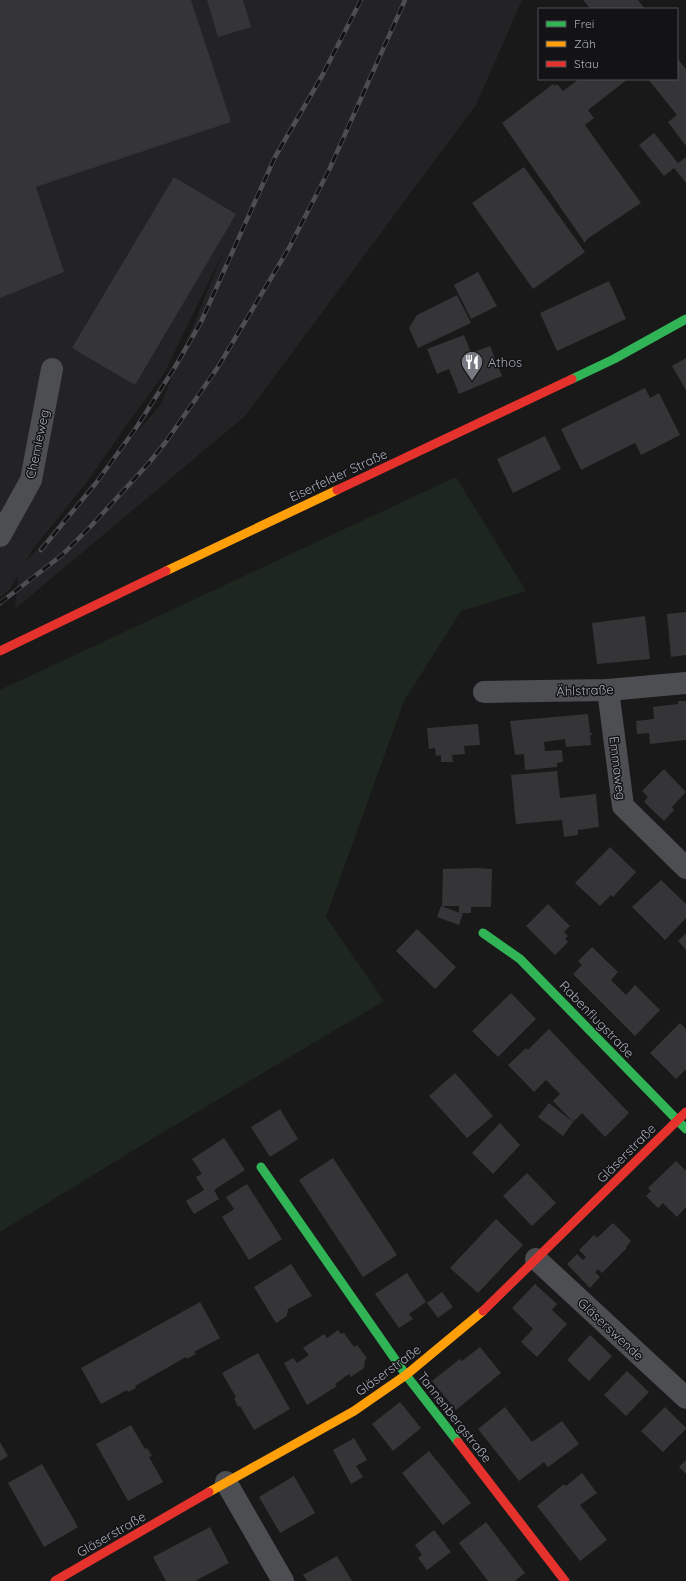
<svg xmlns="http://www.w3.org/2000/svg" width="686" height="1581" viewBox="0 0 686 1581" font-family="Quicksand,sans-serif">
  <rect width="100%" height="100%" fill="#191919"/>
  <path fill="#232325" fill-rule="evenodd" d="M0 0H522L476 105 245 416 15 609 18 576 9 590 0 597ZM225 248 161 404 25 563 33 549 87 482 128 423 164 374Z"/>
  <polygon fill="#1e2620" points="456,477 526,591 461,611 404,701 326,917 384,1001 157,1136 0,1232 0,690"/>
  <g fill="#353537">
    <polygon points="0,0 191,0 231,122 36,187 64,272 0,298"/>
    <polygon points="207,0 243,0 251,27 218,37"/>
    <polygon points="583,0 638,0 645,9 591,9"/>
    <polygon points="677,58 686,69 686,146 668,122 677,115 648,79 677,79"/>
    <polygon points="579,79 628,79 588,110 594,118 585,125 641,203 587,239 587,240 584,243 583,240 502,123 553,84 555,86 557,84 563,91"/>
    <polygon points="654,133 678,163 686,157 686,183 674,168 664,176 639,145"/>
    <polygon points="524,167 585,252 533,289 472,203"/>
    <polygon points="174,177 236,214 135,385 72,348"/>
    <polygon points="478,272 497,306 471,319 454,285"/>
    <polygon points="609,281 626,319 557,351 540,313"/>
    <polygon points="457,295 471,323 418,348 409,328 417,315"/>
    <polygon points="464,335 471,353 490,346 502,376 459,394 449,369 437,374 427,349"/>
    <polygon points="686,358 686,390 672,366"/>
    <polygon points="645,388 650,398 659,393 680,435 641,455 635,443 581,470 561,429"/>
    <polygon points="545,436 561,469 513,493 497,459"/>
    <polygon points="686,612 686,655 671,657 667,614"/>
    <polygon points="645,616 650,659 597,664 592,623"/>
    <polygon points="678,701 686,701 686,740 650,744 649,733 637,734 636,721 654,719 653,707 678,704"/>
    <polygon points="588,714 590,733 592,733 592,735 590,735 591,745 566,747 565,739 544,742 545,751 562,750 563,762 557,763 557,767 525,770 524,754 515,755 510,721"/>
    <polygon points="478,724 480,745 464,746 465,754 452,755 453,762 441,762 441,755 436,756 435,748 429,749 427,728"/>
    <polygon points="664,769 686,792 672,807 674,810 664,821 644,802 648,797 642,791"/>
    <polygon points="557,771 560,798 596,794 599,827 578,830 578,835 564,837 562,820 516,824 511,775"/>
    <polygon points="610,847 636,872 613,897 611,895 600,906 575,883"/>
    <polygon points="477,868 492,869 491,907 471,907 471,913 459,913 459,906 442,906 443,869"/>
    <polygon points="661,880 686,904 686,918 665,940 632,907"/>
    <polygon points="548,904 570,926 564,932 568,936 565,939 568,942 555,955 526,926"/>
    <polygon points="441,906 463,914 459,925 437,917"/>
    <polygon points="417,929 456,967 435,989 396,951"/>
    <polygon points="686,933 686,950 678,941"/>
    <polygon points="592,947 618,972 611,980 626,995 635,985 660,1010 635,1036 573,974 582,965 578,961"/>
    <polygon points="511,993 536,1019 498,1057 472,1031"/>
    <polygon points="680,1023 686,1029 686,1069 676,1079 650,1053"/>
    <polygon points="549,1029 629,1113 605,1137 582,1113 573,1122 553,1101 560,1094 546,1080 534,1092 508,1065 526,1048 528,1050"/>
    <polygon points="455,1073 493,1116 467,1138 429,1096"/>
    <polygon points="549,1103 573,1122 563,1136 538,1117"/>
    <polygon points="280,1109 298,1139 270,1157 251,1127"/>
    <polygon points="500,1123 520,1145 493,1174 472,1153"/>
    <polygon points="224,1138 245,1170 214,1190 219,1199 194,1214 186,1201 204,1190 196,1177 202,1174 192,1159"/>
    <polygon points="333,1158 397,1255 363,1277 299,1180"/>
    <polygon points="676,1161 686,1171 686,1207 677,1217 663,1203 658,1208 646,1196 651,1191 648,1188"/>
    <polygon points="527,1173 556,1203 532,1226 503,1196"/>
    <polygon points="247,1184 282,1239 249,1260 222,1217 234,1209 226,1197"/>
    <polygon points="496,1219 523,1245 478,1293 450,1268"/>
    <polygon points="613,1223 631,1241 626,1247 627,1248 602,1273 598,1269 595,1272 600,1277 590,1288 567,1264 577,1254 583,1260 586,1257 579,1250 594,1235 597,1238"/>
    <polygon points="291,1264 312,1296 288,1309 287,1316 276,1323 254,1287"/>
    <polygon points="407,1273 426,1302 409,1314 413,1319 399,1328 375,1294"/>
    <polygon points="535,1284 557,1304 552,1310 567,1324 537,1357 521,1342 533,1329 512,1308"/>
    <polygon points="442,1292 453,1307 438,1318 427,1303"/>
    <polygon points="200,1302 220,1338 194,1352 196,1354 187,1359 186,1357 135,1386 136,1388 128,1392 127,1390 101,1404 81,1368"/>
    <polygon points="338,1330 341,1334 344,1333 354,1347 357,1345 367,1358 365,1360 364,1368 351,1377 349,1374 335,1384 337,1386 307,1405 284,1363 293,1358 297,1363 309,1355 303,1348 324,1334 327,1338"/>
    <polygon points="590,1335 612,1356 589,1381 567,1360"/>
    <polygon points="480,1347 501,1373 456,1410 432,1381 460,1359 462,1361"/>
    <polygon points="258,1353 290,1409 254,1430 240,1406 238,1407 234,1398 236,1397 222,1373"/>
    <polygon points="627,1371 649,1392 626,1416 604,1395"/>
    <polygon points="400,1402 421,1428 393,1451 372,1424"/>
    <polygon points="505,1407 532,1442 562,1421 579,1444 548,1467 544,1462 519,1481 478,1429"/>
    <polygon points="665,1407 686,1428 686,1429 663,1452 641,1431"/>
    <polygon points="131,1425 145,1449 147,1448 152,1456 149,1457 163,1482 128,1501 96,1444"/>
    <polygon points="354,1438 367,1460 356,1466 363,1477 351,1484 333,1450"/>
    <polygon points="0,1442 8,1456 0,1461"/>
    <polygon points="429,1451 471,1503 443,1525 402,1473"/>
    <polygon points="686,1460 686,1474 679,1467"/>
    <polygon points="42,1464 78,1527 44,1547 8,1483"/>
    <polygon points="582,1473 597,1493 580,1505 607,1540 580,1561 537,1506 564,1484 566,1486"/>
    <polygon points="294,1476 315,1513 280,1533 259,1497"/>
    <polygon points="486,1522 525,1573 515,1581 488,1581 459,1543"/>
    <polygon points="210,1527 229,1563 195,1581 166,1581 153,1557"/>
    <polygon points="434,1530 451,1552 427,1570 418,1558 422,1555 415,1545"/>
    <polygon points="337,1556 352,1581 307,1581 303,1575"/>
  </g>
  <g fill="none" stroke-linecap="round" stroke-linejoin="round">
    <g stroke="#4d4e52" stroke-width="22">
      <polyline points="0,536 31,480 52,369"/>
      <polyline points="608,690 623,806 686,868"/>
      <polyline points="484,692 608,690 686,683"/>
      <polyline points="536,1259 686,1398"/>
      <polyline points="226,1482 283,1581"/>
    </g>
    <g stroke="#30b455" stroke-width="9">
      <polyline points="572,379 614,359 686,319"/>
      <polyline points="483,933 520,959 686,1129"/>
      <polyline points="261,1167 406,1375 458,1442"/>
    </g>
    <g stroke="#ff9f0a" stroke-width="9">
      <polyline points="166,571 337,490"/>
      <polyline points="209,1492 354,1411 406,1375 483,1311"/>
    </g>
    <g stroke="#e5322d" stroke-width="9">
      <polyline points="337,490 572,379"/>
      <polyline points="0,651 166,571"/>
      <polyline points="483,1311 686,1112"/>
      <polyline points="458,1442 565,1581"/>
      <polyline points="55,1581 209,1492"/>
    </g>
    <g stroke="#4c4e51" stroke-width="4.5">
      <g id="rail">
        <polyline points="41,550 96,483 136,428 175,367 201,322 275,157 322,76 361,0"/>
        <polyline points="0,603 62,555 91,526 148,464 165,443 218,367 289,248 329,170 405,0"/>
      </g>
    </g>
    <use href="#rail" stroke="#131315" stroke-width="3" stroke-dasharray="9" stroke-linecap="butt"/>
  </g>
  <defs>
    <g id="restaurant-pin" transform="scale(1.15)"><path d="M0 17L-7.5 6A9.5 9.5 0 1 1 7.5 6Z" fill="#777982" stroke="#131315"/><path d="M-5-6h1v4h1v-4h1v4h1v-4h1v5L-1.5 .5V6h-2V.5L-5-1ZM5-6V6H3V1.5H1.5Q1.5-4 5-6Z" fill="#fff"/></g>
  </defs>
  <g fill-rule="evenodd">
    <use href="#restaurant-pin" x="472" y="362"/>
  </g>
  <g text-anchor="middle" stroke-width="3" stroke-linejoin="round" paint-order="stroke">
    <g font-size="13" fill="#a9adba" stroke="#131315" text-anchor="start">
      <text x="488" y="367">Athos</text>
    </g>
    <g font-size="13" fill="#a9adba" stroke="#131315">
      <text transform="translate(37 444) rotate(-78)" y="5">Chemieweg</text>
      <text transform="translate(338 475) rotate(-25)" y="5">Eiserfelder Straße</text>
      <text transform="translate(585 690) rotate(-2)" y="5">Ählstraße</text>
      <text transform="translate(618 768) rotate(83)" y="5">Emmaweg</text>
      <text transform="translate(597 1019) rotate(46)" y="5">Rabenflugstraße</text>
      <text transform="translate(626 1153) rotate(-45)" y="5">Gläserstraße</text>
      <text transform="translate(611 1329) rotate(43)" y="5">Gläserswende</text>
      <text transform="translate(388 1370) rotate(-36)" y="5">Gläserstraße</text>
      <text transform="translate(455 1417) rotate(52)" y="5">Tannenbergstraße</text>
      <text transform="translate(111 1534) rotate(-30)" y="5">Gläserstraße</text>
    </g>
  </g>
  <rect x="538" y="8" width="140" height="72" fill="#131315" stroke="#4f5157"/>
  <rect x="546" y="21" width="20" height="6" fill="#30b455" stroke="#4f5157"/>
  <text x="574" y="28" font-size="12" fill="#a9adba">Frei</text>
  <rect x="546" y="41" width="20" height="6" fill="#ff9f0a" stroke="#4f5157"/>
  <text x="574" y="48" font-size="12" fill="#a9adba">Zäh</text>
  <rect x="546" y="61" width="20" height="6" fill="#e5322d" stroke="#4f5157"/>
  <text x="574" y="68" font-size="12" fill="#a9adba">Stau</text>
</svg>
